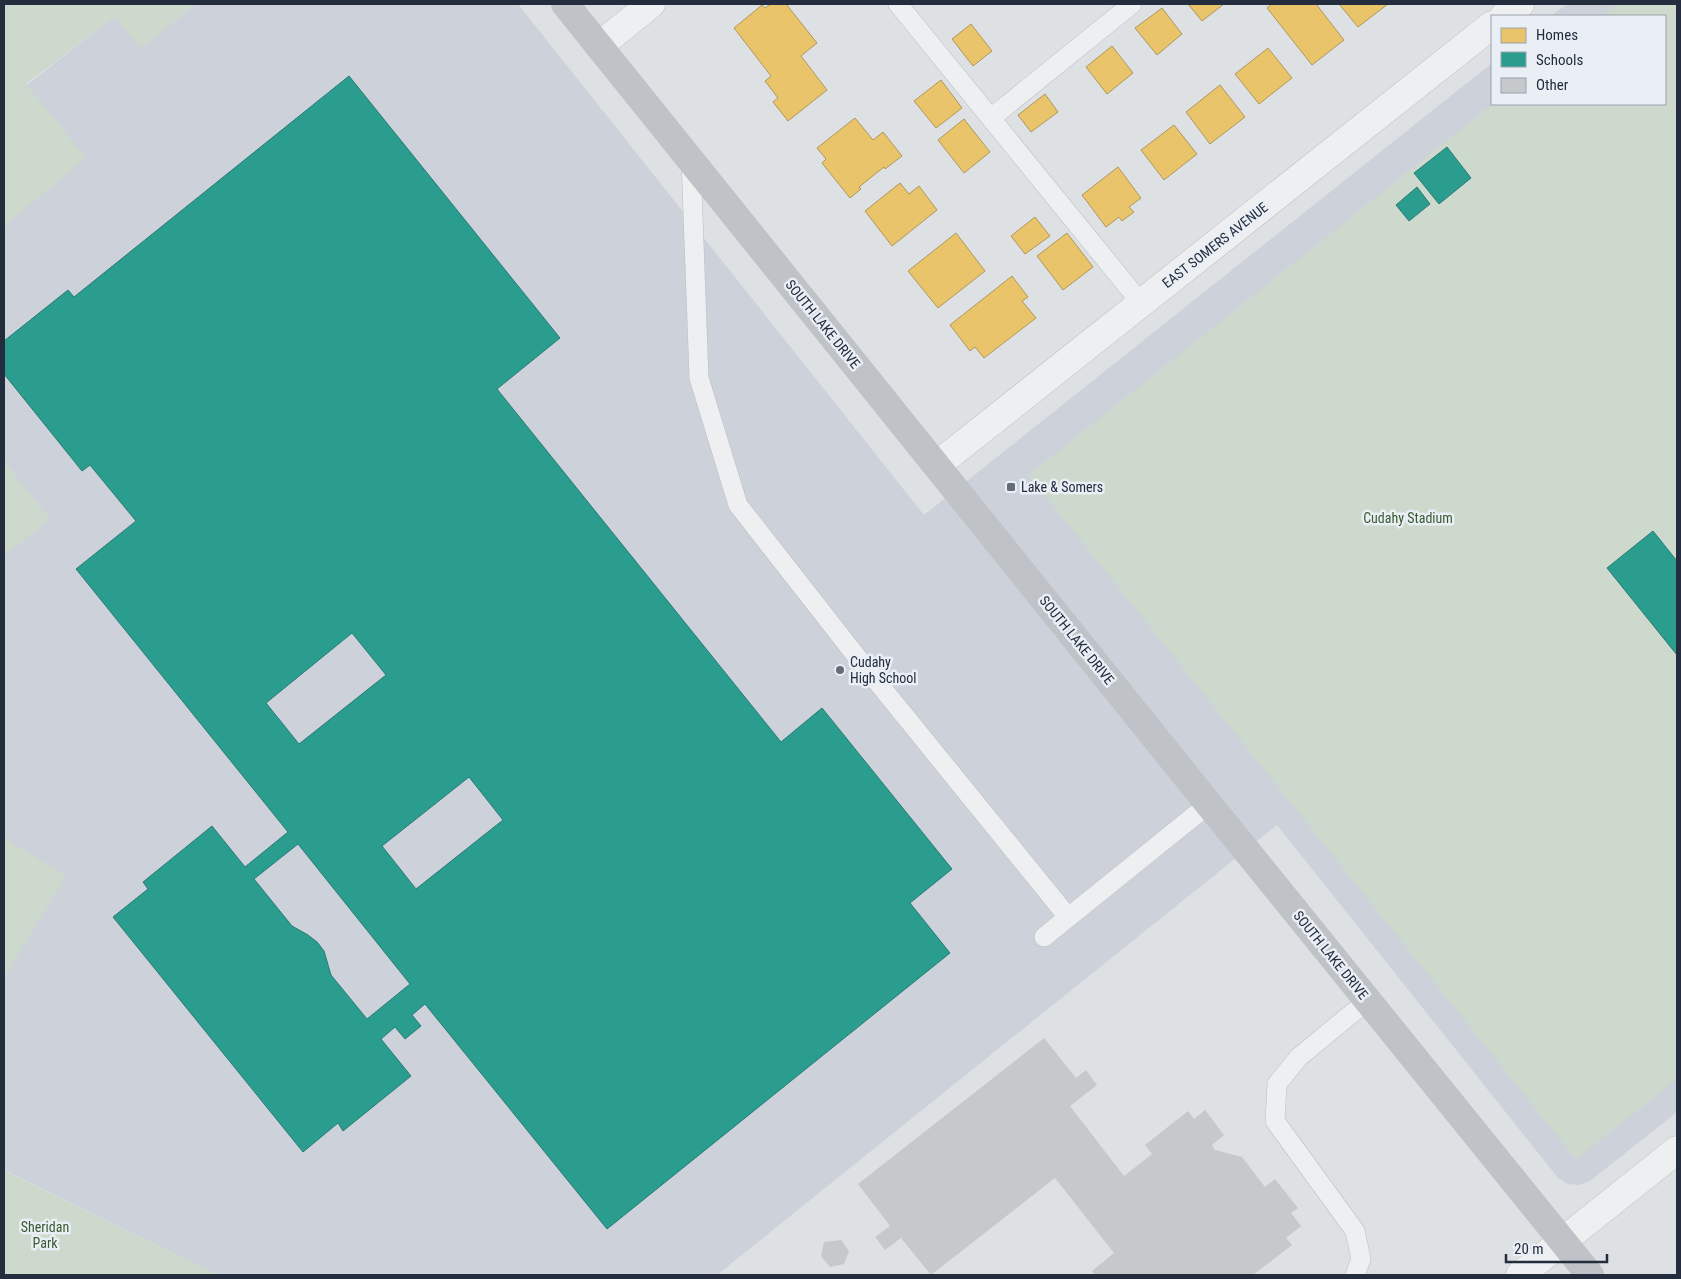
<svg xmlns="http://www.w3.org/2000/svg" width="1681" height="1279" viewBox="0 0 1681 1279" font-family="'Roboto Condensed',sans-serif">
  <rect width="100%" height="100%" fill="#dee1e4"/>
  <polygon fill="#cdd2da" points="196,4 518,4 924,515 1492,63 1492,104 1665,104 1665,16 1551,16 1567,4 1677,4 1677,1112 1590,1181 1579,1185 1568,1184 1558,1178 1277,825 717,1275 218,1275 4,1170 4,103 115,16 141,47"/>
  <g fill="#ced9cd">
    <polygon points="4,4 196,4 141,48 115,17 26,84 86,158 4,226"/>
    <polygon points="1618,4 1677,4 1677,1079 1576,1159 1029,475 1493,104 1665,104 1665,16 1602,16"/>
    <polygon points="4,461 50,519 6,555 4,552"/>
    <polygon points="4,838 66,876 4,978"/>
    <polygon points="4,1170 7,1172 218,1275 4,1275"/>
  </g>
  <g fill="#e9c46a" stroke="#ae975d">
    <polygon points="771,4 786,4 817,43 801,56 827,90 788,121 773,102 778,98 765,81 771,76 734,28 762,5 765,8"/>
    <polygon points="1188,4 1224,4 1202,21"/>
    <polygon points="1272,4 1316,4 1344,40 1312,65 1267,8"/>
    <polygon points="1339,4 1388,4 1358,27"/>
    <polygon points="1162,8 1182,34 1157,55 1135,28"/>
    <polygon points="971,24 992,51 973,66 952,39"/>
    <polygon points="1112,46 1133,73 1107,94 1086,67"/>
    <polygon points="1268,48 1292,78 1259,104 1235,74"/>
    <polygon points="941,80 962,108 936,128 914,101"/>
    <polygon points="1220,85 1245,117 1210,144 1186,112"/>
    <polygon points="1045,94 1058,112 1031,132 1018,115"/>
    <polygon points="855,118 873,140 883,132 902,156 885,169 884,167 859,187 861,189 850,198 822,163 826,159 817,148"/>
    <polygon points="964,119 990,152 964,173 938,140"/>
    <polygon points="1174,125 1197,154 1164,180 1141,150"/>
    <polygon points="1118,167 1141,198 1129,207 1134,212 1122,221 1119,217 1106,227 1082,195"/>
    <polygon points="900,183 909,194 919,186 937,210 892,246 865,211"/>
    <polygon points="1035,217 1050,236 1025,254 1011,236"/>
    <polygon points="956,233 985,271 938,308 908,271"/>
    <polygon points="1067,233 1093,267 1063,290 1037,256"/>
    <polygon points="1012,276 1028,297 1022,301 1036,318 984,358 975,347 970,351 950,325"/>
  </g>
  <g fill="#2a9d8f" stroke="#287b77" fill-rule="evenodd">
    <path d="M349 76 560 338 497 389 781 742 822 708 952 869 910 903 950 953 607 1229 425 1004 412 1015 421 1026 405 1039 395 1027 381 1039 411 1076 343 1131 338 1123 303 1152 113 917 148 889 143 882 212 826 245 867 288 832 76 569 136 521 90 465 82 471 4 374V341L68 290 74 297ZM352 633 386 675 299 744 266 703ZM469 777 503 820 416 889 382 846ZM298 844 410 984 367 1019 331 975 324 951 317 942 308 935 292 926 254 879Z"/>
    <polygon points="1447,147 1471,178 1439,204 1414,173"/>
    <polygon points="1417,187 1430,204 1409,221 1396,205"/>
    <polygon points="1653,531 1677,561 1677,655 1607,568"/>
  </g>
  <g fill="#c5c9cc">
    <polygon points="1044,1038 1076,1078 1086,1070 1097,1085 1070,1106 1124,1176 1152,1154 1145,1145 1188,1111 1194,1119 1205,1110 1224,1135 1212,1145 1215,1150 1242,1157 1265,1187 1275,1179 1298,1208 1291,1213 1301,1226 1286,1238 1292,1245 1253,1275 1095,1275 1092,1271 1114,1253 1055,1178 931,1275 901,1238 885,1250 875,1237 890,1226 858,1184"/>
    <polygon points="841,1240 849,1251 844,1264 830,1267 821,1256 824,1242"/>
  </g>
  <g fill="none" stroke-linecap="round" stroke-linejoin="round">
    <g stroke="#bbbdc2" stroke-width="20">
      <g id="service">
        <polyline points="898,4 1141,303"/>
        <polyline points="991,118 1132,4"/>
        <polyline points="691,160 699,378 738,505 857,657 1068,917"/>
        <polyline points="1044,937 1209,804"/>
        <polyline points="1355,1275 1361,1259 1355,1231 1275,1121 1277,1084 1299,1057 1367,1001"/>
      </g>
    </g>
    <g stroke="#bbbdc2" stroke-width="29">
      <g id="minor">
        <polyline points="1504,16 1520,4"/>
        <polyline points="599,46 651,4"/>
        <polyline points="937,465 1492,25"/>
        <polyline points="1520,1275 1677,1150"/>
      </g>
    </g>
    <use href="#service" stroke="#edeff0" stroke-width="19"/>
    <use href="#minor" stroke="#edeff0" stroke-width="28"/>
    <polyline stroke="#bfc2c7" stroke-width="28" points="565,4 1194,786 1590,1275"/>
  </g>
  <g fill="#646c78" stroke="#eaeef5" stroke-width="2">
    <rect x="1006" y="482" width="10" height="10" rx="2.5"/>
    <circle cx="840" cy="670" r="5"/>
  </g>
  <g text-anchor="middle" stroke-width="5" stroke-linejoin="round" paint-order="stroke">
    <g font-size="14" fill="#232d3e" stroke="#eaeef5">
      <text transform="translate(1215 245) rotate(-38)" y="5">EAST SOMERS AVENUE</text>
      <text transform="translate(823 324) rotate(51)" y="5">SOUTH LAKE DRIVE</text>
      <text transform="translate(1077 640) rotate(51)" y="5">SOUTH LAKE DRIVE</text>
      <text transform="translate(1331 955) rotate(51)" y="5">SOUTH LAKE DRIVE</text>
    </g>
    <g font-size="14" fill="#232d3e" stroke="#eaeef5" text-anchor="start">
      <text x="1021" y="492">Lake &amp; Somers</text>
      <text x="850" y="667">Cudahy<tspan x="850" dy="16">High School</tspan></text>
    </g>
    <g font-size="14" fill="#385b2f" stroke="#eaeef5">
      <text x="1408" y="523">Cudahy Stadium</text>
      <text x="45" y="1232">Sheridan<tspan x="45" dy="16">Park</tspan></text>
    </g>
  </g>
  <rect width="1681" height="1279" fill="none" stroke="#232d3e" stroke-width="10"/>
  <rect x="1491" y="15" width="175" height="90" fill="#eaeef5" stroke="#9aa1ac"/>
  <rect x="1501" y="28" width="25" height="15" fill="#e9c46a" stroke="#9aa1ac"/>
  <text x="1536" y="40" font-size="15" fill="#232d3e">Homes</text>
  <rect x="1501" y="52" width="25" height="15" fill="#2a9d8f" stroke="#9aa1ac"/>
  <text x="1536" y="65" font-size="15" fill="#232d3e">Schools</text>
  <rect x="1501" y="78" width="25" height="15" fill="#c5c9cc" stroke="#9aa1ac"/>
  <text x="1536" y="90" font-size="15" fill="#232d3e">Other</text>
  <path d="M1506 1254v8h101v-8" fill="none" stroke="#232d3e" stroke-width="2.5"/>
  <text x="1514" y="1254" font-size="15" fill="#232d3e" stroke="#eaeef5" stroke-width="4" paint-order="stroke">20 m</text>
</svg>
